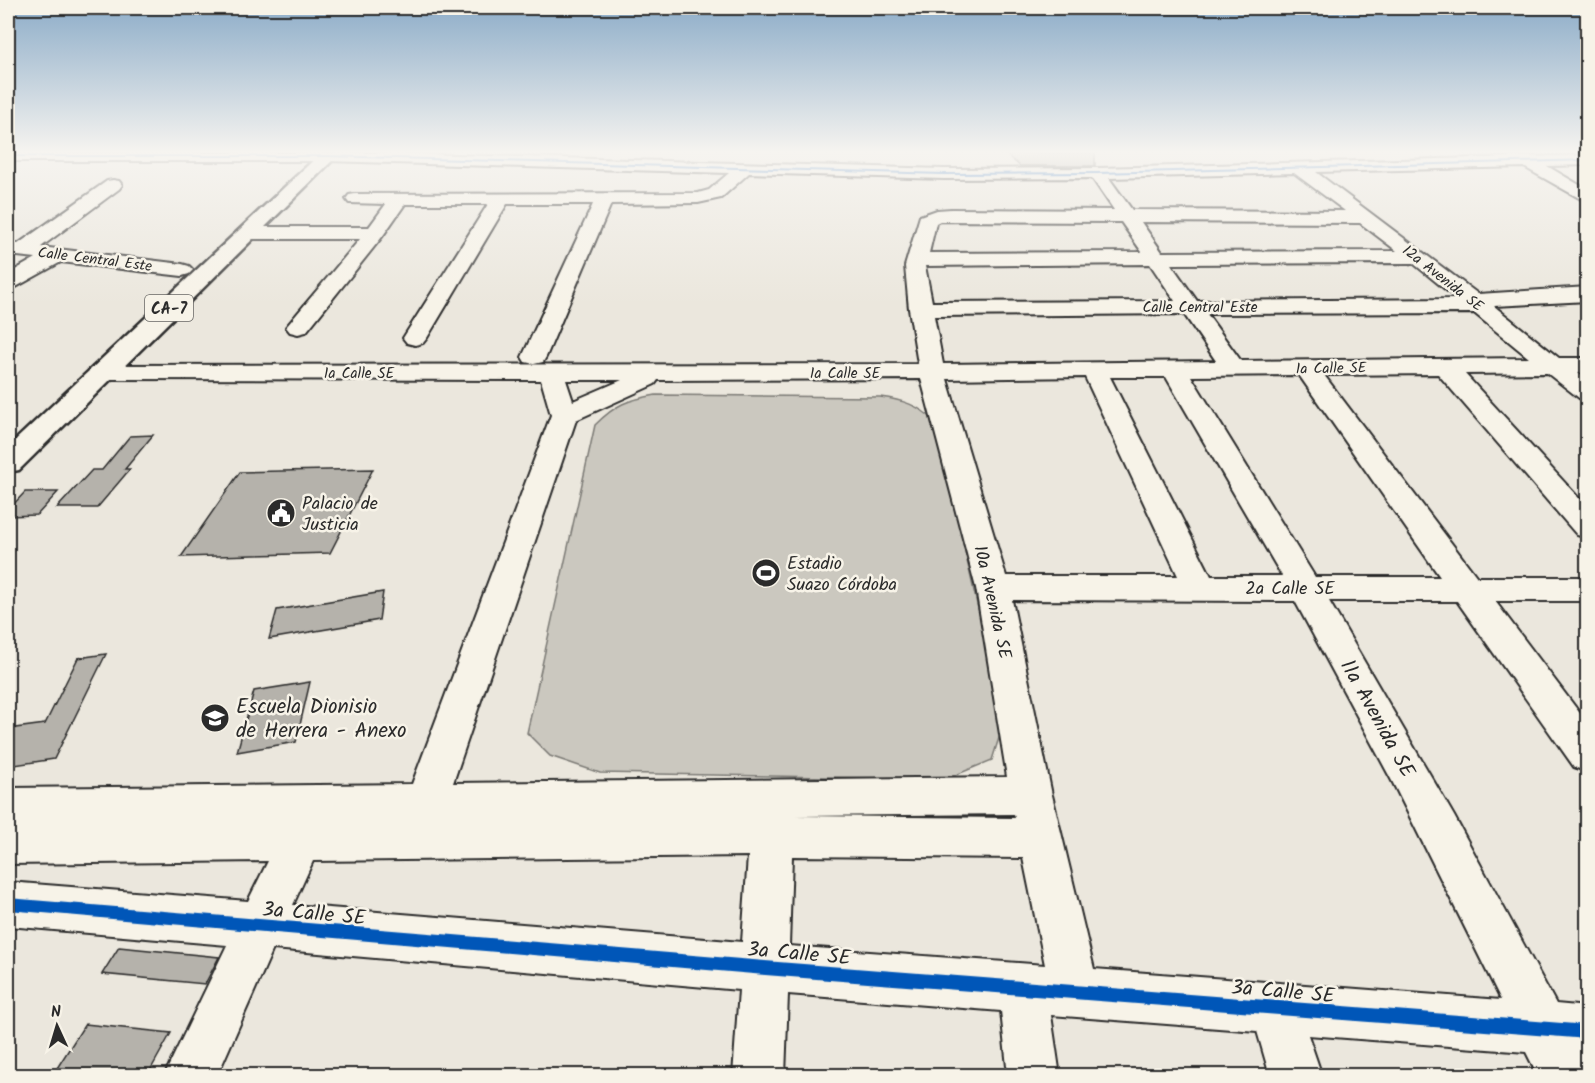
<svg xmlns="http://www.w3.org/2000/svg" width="1595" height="1083" viewBox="0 0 1595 1083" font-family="Kalam,sans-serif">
  <rect width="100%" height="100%" fill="#ebe7dd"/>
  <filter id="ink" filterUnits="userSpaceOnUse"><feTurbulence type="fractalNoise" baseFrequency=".0167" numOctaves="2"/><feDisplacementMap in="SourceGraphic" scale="12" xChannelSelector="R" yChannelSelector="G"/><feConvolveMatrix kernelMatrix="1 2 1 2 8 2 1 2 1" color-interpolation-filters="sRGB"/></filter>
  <g filter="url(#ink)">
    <path fill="#cbc8bf" stroke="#7b7a75" stroke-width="1.5" d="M656 395 880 397C903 400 918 405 935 421L1004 722 992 760 946 779 600 773 550 756 527 733 595 425C616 404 627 400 656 395Z"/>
    <g fill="#b5b2ab" stroke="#2b2b2b" stroke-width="1.5">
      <polygon points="1004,153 1095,153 1095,166 1020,166"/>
      <polygon points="153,435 125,469 130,469 97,508 57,508 92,470 102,470 130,436"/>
      <polygon points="373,469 330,553 181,557 240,472"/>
      <polygon points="25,492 58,492 37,515 8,516 8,510"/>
      <polygon points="383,592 379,620 269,639 277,610"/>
      <polygon points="106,654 54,759 8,766 8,729 45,724 78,658"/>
      <polygon points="310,682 296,742 237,752 254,691"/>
      <polygon points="119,947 219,957 205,984 102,974"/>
      <polygon points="85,1024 171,1033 147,1076 52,1076"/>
    </g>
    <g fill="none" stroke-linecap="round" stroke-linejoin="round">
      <g stroke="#2b2b2b" stroke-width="4">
        <g id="minor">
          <path d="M8 153H387L944 169 1097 168 1588 155V165L1547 166 1588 190V203L1524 167 1316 172 1478 294 1588 287V301L1494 306 1559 358H1588V372L1578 373 1588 380V401L1579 398 1547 373 1465 374 1588 508V538L1577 535 1438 374 1324 375 1477 577H1588V601H1495L1588 724V772L1574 767 1457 601H1329L1454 816 1556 1004 1588 1007V1057H1583L1588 1067V1076H1538L1526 1052 1308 1035 1322 1076H1270L1257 1031 1051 1015 1060 1076H1008L1001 1011 788 994 785 1076H733L739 990 273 949 217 1076H164L227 945 8 926V882L248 901 268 861 8 864V788L412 784 551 415 541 380 102 379 93 377 90 372 93 367 102 365 918 364 909 309 905 266 920 216 937 210 951 209 1114 210 1092 178 944 179 749 173 721 198 698 203 611 204 546 357 543 362 534 364 525 362 522 357 593 204H507L427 338 423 343 415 345 407 343 403 338 488 204H405L382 237 306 332 298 334 290 332 286 327 360 239H248L241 237 238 233 241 229 248 227H369L386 204 349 203 346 199 349 195 355 194 698 193 709 190 729 173 328 161H8ZM1294 173 1345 211 1132 210 1109 178ZM940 221 1121 222 1142 252 929 253 936 223ZM1141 222 1360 223 1397 251 1162 252ZM1413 263 1457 299 1197 301 1171 264ZM1150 264 1175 301 932 302 925 266ZM1474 313 1529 358 1241 361 1207 314ZM1184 314 1216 361 943 364 934 316ZM1299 375 1440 577H1315L1191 376ZM1085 377 1178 576H1006L947 379ZM1110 377H1166L1282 576H1211ZM921 379 976 588 1007 777 453 783 576 420 655 384 658 380ZM566 380H622L573 401ZM1012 600 1295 601 1392 781 1501 1000 1094 969 1052 795ZM1014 814 1015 818 795 816ZM748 856 742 942 293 905 313 861ZM792 856 1023 858 1045 965 789 946Z"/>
          <polygon points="113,180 119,181 122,185 119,189 41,247 182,264 189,266 193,270 189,274 182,276 61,262 16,287 8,288 8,274 36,258 8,255 8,243 18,244 107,181"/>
        </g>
      </g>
      <g stroke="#2b2b2b" stroke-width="5">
        <polygon id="major" points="321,153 340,153 19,470 8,472 8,447"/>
      </g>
      <use href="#minor" fill="#f7f3e8" fill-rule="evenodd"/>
      <use href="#major" fill="#f7f3e8" fill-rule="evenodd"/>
      <g stroke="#f7f3e8" stroke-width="4">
        <g id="cycleway">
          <polygon points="8,155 328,155 944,173 1097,172 1588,159 1588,161 1097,174 944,175 328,157 8,157"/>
          <polygon points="8,898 765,961 1588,1025 1588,1039 765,975 8,910"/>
        </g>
      </g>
      <use href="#cycleway" fill="#0057b8" fill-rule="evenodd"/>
    </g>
  </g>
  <linearGradient id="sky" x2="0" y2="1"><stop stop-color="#8cacc8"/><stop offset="0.5" stop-color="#f6f4f0"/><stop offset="1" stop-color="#f6f4f0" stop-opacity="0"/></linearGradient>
  <rect width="1595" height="304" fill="url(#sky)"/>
  <defs>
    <g id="civic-disc" transform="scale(1.5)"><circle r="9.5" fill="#2b2b2b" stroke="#f7f3e8"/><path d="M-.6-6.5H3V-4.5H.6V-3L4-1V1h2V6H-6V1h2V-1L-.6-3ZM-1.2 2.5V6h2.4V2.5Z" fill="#fff"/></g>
    <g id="stadium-disc" transform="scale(1.5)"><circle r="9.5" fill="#2b2b2b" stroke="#f7f3e8"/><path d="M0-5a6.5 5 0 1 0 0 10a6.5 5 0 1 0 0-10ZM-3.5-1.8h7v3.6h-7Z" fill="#fff"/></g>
    <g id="school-disc" transform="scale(1.5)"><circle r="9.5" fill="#2b2b2b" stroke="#f7f3e8"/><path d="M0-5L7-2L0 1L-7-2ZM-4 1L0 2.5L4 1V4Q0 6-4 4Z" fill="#fff"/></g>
  </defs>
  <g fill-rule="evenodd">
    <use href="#civic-disc" x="281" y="513"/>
    <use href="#stadium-disc" x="766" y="573"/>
    <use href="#school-disc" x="215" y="718"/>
  </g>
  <g text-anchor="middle" stroke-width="5" stroke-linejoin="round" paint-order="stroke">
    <g font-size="15" fill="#2b2b2b" stroke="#f7f3e8">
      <text transform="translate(95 259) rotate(7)" y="5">Calle Central Este</text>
      <text transform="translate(1443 278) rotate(38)" y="5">12a Avenida SE</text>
      <text x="1200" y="312">Calle Central Este</text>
      <text transform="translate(1331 368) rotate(-1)" y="5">1a Calle SE</text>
      <text x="359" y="378">1a Calle SE</text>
      <text x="845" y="378">1a Calle SE</text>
    </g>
    <rect fill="#f7f3e8" stroke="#686764" stroke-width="1.5" x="145" y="295" width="48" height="26" rx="4.5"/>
    <g font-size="16" font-weight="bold" fill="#2b2b2b">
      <text x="169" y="314">CA-7</text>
    </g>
    <g font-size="18" fill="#2b2b2b" stroke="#f7f3e8" text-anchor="start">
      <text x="302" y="509">Palacio de<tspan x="302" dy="21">Justicia</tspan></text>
      <text x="787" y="569">Estadio<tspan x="787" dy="21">Suazo Córdoba</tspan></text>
    </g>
    <g font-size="18" fill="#2b2b2b" stroke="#f7f3e8">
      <text x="1290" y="594">2a Calle SE</text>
      <text transform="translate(993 602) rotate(77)" y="6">10a Avenida SE</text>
    </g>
    <g font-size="21" fill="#2b2b2b" stroke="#f7f3e8" text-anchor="start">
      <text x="236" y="713">Escuela Dionisio<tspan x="236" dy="24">de Herrera - Anexo</tspan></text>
    </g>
    <g font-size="21" fill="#2b2b2b" stroke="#f7f3e8">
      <text transform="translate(1378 718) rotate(61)" y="7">11a Avenida SE</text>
      <text transform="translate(314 913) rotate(5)" y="7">3a Calle SE</text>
      <text transform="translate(799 953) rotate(5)" y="7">3a Calle SE</text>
      <text transform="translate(1283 991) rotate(5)" y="7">3a Calle SE</text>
    </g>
  </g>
  <rect width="1595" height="1083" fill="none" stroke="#f7f3e8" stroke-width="30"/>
  <rect x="15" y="15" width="1565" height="1053" fill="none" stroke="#2b2b2b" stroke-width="2" filter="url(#ink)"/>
  <g transform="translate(57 1026) rotate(356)" stroke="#f7f3e8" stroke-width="4.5" paint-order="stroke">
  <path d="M0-4.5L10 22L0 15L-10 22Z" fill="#2b2b2b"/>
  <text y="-9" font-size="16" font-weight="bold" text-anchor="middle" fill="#2b2b2b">N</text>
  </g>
</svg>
